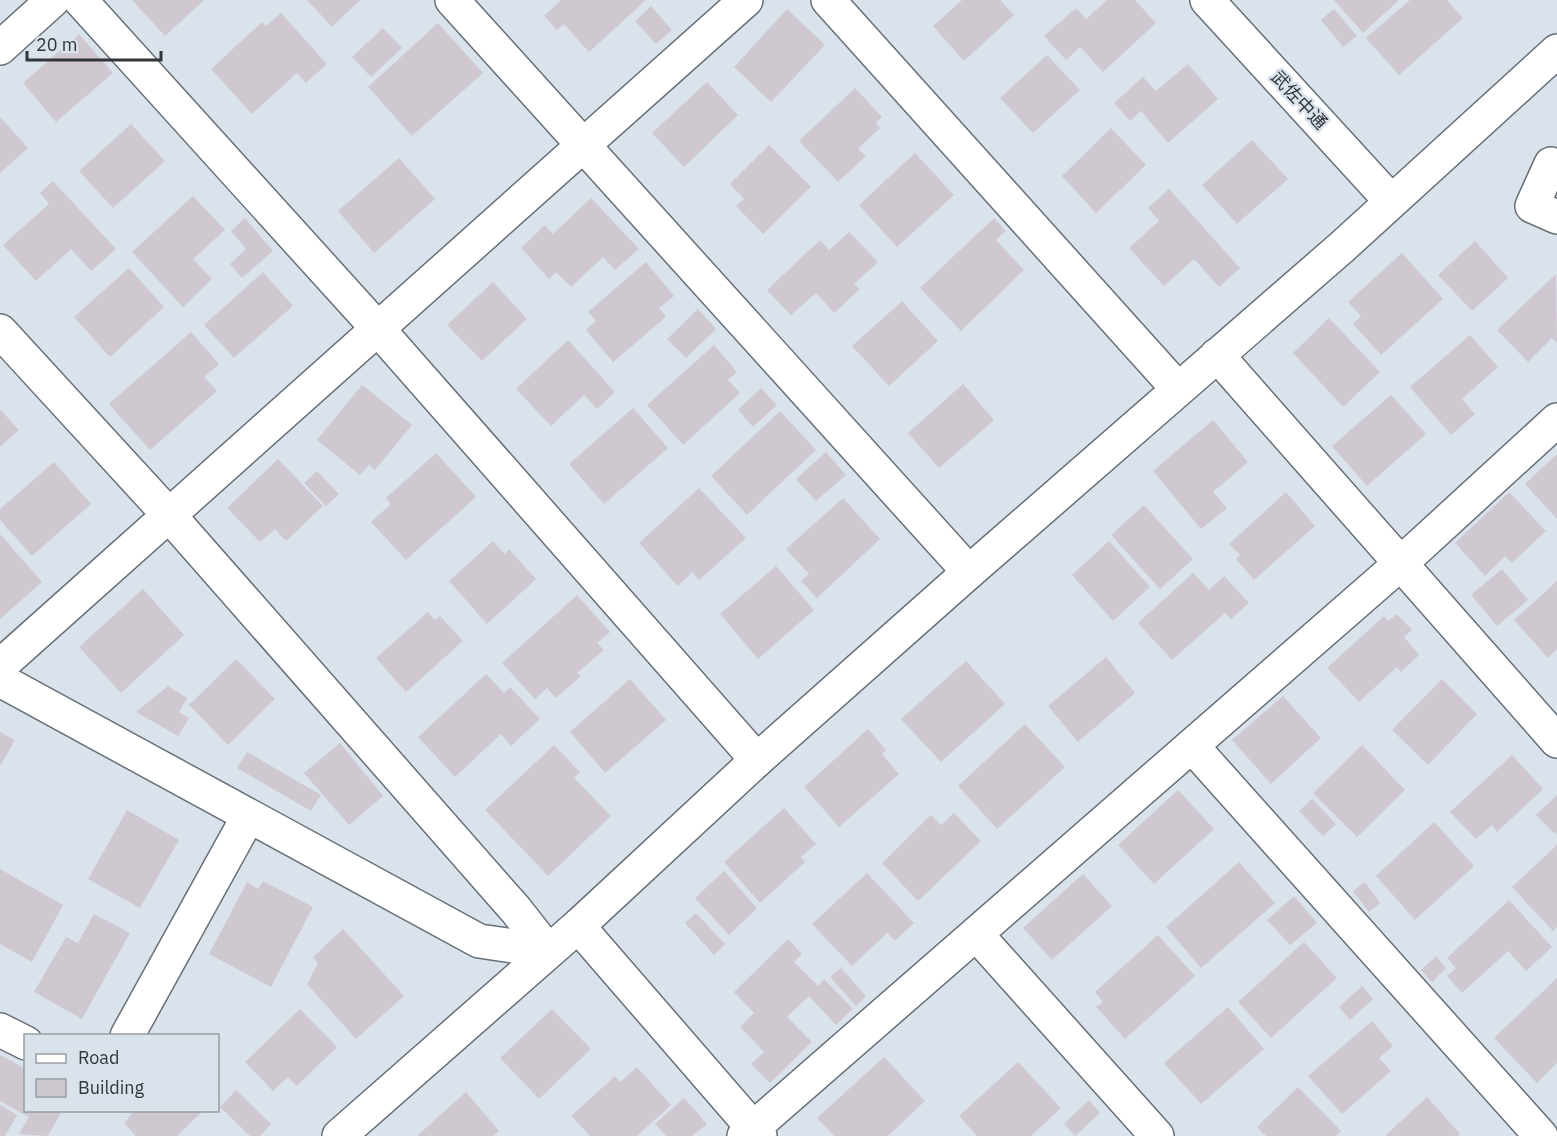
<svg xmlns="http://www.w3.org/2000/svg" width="1557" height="1136" viewBox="0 0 1557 1136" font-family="'IBM Plex Sans','Noto Sans JP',sans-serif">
  <rect width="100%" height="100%" fill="#dae3ec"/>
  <g fill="#d0c8d1">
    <polygon points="132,0 204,0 165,36"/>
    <polygon points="307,0 360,0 332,27"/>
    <polygon points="561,0 646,0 589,52 564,24 557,30 544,16"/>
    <polygon points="962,0 1000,0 1014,15 964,61 933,26"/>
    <polygon points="1107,0 1135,0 1156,23 1103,72 1080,47 1066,60 1044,36 1076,8 1086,19"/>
    <polygon points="1334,0 1399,0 1363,33"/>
    <polygon points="1410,0 1447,0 1463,18 1399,75 1366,38"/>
    <polygon points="651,6 672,30 656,44 635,21"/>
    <polygon points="787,9 825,45 771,102 734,67"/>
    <polygon points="1334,9 1357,36 1343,47 1321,20"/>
    <polygon points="281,13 327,64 306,83 297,73 252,114 211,69 262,22 266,26"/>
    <polygon points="438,23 483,73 412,136 368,87"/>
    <polygon points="383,28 402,48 371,77 352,57"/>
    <polygon points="79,34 113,73 56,122 23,83"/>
    <polygon points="1047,55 1080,90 1033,133 1000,98"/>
    <polygon points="1188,64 1218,99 1168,143 1141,111 1130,121 1114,103 1143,77 1156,91"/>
    <polygon points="707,82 738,115 684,167 652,133"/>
    <polygon points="855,88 882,117 876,123 880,128 858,149 866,156 838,182 799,141"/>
    <polygon points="0,117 28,148 0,173"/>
    <polygon points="131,124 165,161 113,208 79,171"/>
    <polygon points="1111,128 1146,165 1096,213 1062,176"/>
    <polygon points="1252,140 1288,179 1237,224 1202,185"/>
    <polygon points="769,145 811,187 763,234 736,206 744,199 730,184"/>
    <polygon points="915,153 954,195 897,247 859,205"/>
    <polygon points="399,158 435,199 374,253 338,211"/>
    <polygon points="53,181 116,249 91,271 71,249 36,281 3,245 49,204 40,193"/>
    <polygon points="1169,189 1240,268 1219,287 1194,259 1164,286 1129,248 1159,221 1148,208"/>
    <polygon points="193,196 225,230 193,259 212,279 183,307 132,252"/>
    <polygon points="591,198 639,249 615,270 603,257 571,287 556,272 549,279 521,248 545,225 553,234"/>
    <polygon points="245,218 273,251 242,278 230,264 246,249 231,231"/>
    <polygon points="994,218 1006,231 996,240 1024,270 961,331 920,288"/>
    <polygon points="849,232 878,262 854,284 860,289 834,313 816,293 791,315 767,290 820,240 829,250"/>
    <polygon points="1475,241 1508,278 1472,311 1438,275"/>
    <polygon points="1402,253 1443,299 1381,355 1353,324 1361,316 1348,302"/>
    <polygon points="646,262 674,296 659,308 666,317 613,362 586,330 596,321 588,312"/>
    <polygon points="129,268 164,307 110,357 74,317"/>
    <polygon points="263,272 293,306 234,358 204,325"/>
    <polygon points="1556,274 1557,343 1552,338 1528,362 1497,330"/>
    <polygon points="493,282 527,319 482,361 447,325"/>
    <polygon points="902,301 938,341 889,386 852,346"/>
    <polygon points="698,309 716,329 686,358 667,339"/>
    <polygon points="1329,318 1380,372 1343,407 1293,353"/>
    <polygon points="191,332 219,364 204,377 217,391 150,450 109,404"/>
    <polygon points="1470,335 1498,367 1462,399 1475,414 1451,435 1410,387"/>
    <polygon points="568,340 615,392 597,409 584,395 551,426 516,389"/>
    <polygon points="714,345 737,372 728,380 740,393 683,445 647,405"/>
    <polygon points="963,384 994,420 939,468 908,433"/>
    <polygon points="362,385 412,425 375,470 369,465 360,475 317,440"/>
    <polygon points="761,388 777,405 753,427 738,410"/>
    <polygon points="1391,395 1426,434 1367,486 1332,446"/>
    <polygon points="633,408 668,448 604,504 569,464"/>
    <polygon points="0,409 19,430 0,447"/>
    <polygon points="780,411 816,450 747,515 711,476"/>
    <polygon points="1213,420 1248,462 1213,492 1227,508 1201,529 1153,471"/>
    <polygon points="826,452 846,475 816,501 796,479"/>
    <polygon points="436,453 476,497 406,560 371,522 391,504 386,498"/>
    <polygon points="1557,454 1557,519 1525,484"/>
    <polygon points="278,459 323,506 286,541 275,529 260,542 227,508"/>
    <polygon points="54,462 91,504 32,556 0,520 0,509"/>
    <polygon points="317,471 339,494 326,506 304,483"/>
    <polygon points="699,488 746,538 699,580 692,572 678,586 639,543"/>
    <polygon points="1286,492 1315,526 1254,580 1236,559 1240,555 1229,544"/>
    <polygon points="1509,492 1546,531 1512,563 1505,556 1485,576 1455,543"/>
    <polygon points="843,498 880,539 817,598 801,581 809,574 786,549"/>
    <polygon points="1144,505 1193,559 1160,589 1111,535"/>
    <polygon points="0,534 42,582 0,619"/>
    <polygon points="493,541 505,554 509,549 536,579 487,624 449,581"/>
    <polygon points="1109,541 1150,587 1113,621 1072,575"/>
    <polygon points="776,566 814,610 758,659 720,614"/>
    <polygon points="1502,569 1528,600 1497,626 1471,595"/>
    <polygon points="1193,573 1209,590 1224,576 1249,603 1231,619 1225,613 1172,660 1138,623"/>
    <polygon points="1557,581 1557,649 1548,658 1514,620"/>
    <polygon points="143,589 184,635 121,693 79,647"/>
    <polygon points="577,595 610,632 597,643 604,650 577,673 581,676 556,698 547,688 535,699 502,663"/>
    <polygon points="428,612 435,620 440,616 463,641 406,692 376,658"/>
    <polygon points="1397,614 1412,630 1404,637 1419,655 1401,672 1397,667 1359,702 1327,668 1384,616 1388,621"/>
    <polygon points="1106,657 1135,693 1078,742 1048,706"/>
    <polygon points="236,659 275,699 228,745 189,705"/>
    <polygon points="966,661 1005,704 941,762 901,719"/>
    <polygon points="486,674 504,693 510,687 540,719 511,746 501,734 455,777 418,737"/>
    <polygon points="630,679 666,720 605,773 570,732"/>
    <polygon points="1442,679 1477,714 1428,765 1392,730"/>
    <polygon points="168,686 187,698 179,712 189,718 178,736 136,712"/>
    <polygon points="1283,696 1321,738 1271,784 1232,740"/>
    <polygon points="1025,724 1065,767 997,829 958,786"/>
    <polygon points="868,729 886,750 882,754 899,774 839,827 804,787"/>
    <polygon points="0,732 15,740 0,766"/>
    <polygon points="340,743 383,796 349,825 304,773"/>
    <polygon points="554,745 580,772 574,778 611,816 548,876 485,810"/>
    <polygon points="1362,745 1405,790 1357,837 1313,793"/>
    <polygon points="247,752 321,795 311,811 237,768"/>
    <polygon points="1512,755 1543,789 1497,832 1492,825 1476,839 1450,812"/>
    <polygon points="1178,790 1214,829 1154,884 1118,845"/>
    <polygon points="1557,795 1557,832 1555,834 1536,815"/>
    <polygon points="1312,799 1336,824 1323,836 1299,811"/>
    <polygon points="784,808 816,844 801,857 805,862 760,903 724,862"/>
    <polygon points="127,810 179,840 140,908 88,879"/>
    <polygon points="954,813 981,841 918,901 882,863 931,815 941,825"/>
    <polygon points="1434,822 1474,866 1415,920 1376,876"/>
    <polygon points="1557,845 1557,927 1553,931 1512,887"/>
    <polygon points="1239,862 1275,903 1201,968 1166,927"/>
    <polygon points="0,869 63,905 32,962 0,944"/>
    <polygon points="724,871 757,908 729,935 695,898"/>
    <polygon points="867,873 914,923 895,941 887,933 852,966 812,924"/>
    <polygon points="1083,874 1112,906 1052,960 1023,928"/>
    <polygon points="263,881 313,907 271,987 209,954 247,882 258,889"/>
    <polygon points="1365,882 1380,903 1369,912 1353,891"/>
    <polygon points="1294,896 1317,923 1290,945 1267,920"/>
    <polygon points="1509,900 1552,947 1526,971 1508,951 1462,993 1447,976 1456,968 1447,958"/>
    <polygon points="696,913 725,944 714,955 685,923"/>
    <polygon points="94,914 130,933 82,1019 34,992 66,937 78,943"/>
    <polygon points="343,929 404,996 356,1039 307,984 318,963 313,957"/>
    <polygon points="1158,935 1195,976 1125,1039 1096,1007 1103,1002 1095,992"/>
    <polygon points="788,939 802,954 794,962 818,986 824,979 853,1009 836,1025 809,996 787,1017 812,1042 770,1083 751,1064 764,1052 740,1027 754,1013 734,992"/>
    <polygon points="1304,942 1337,978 1271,1038 1238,1002"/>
    <polygon points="1436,956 1446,968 1432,982 1421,970"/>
    <polygon points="841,968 866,996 856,1006 830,977"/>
    <polygon points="1557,978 1557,1063 1537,1083 1494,1038"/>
    <polygon points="1362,986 1373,999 1350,1020 1339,1007"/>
    <polygon points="1228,1007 1264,1049 1201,1104 1164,1063"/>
    <polygon points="300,1009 337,1047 297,1086 288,1077 273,1091 245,1062"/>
    <polygon points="552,1009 591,1049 539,1099 500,1058"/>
    <polygon points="1372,1021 1393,1046 1379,1058 1391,1071 1342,1114 1308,1076"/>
    <polygon points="0,1055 26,1069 26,1110 62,1110 48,1136 19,1134 29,1117 0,1101"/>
    <polygon points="884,1057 925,1101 888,1136 834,1136 817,1118"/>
    <polygon points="1018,1062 1061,1108 1031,1136 977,1136 959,1116"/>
    <polygon points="637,1067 671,1105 637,1136 590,1136 571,1116 615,1076 620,1082"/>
    <polygon points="1298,1087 1341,1131 1336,1136 1266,1136 1257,1127"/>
    <polygon points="236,1090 271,1124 260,1136 250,1136 220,1107"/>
    <polygon points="466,1092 499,1131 493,1136 417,1136"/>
    <polygon points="1427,1097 1460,1134 1458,1136 1385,1136"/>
    <polygon points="684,1098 707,1124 692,1136 666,1136 655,1124"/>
    <polygon points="1089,1100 1100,1113 1075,1136 1064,1124"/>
    <polygon points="0,1105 17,1115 5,1136 0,1136"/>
    <polygon points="135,1110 204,1110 177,1136 136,1136 124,1123"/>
  </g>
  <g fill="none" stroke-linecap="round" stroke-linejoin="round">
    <g stroke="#676f77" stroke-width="36">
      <g id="street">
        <polyline points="80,0 378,329 757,760"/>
        <polyline points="452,0 969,572"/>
        <polyline points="828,0 1178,389"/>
        <polyline points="0,48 53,0"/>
        <polyline points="1551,164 1532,206 1557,217"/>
        <polyline points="0,331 168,514 516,910 548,951"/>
        <polyline points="1217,355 1557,741"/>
        <polyline points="0,666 746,0"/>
        <polyline points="0,680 479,941 548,951"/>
        <polyline points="1192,746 1541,1136"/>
        <polyline points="578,926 760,1136"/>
        <polyline points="977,935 1157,1136"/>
        <polyline points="0,1030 26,1043"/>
        <polyline points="127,1036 248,817"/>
        <polyline points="744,1136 1400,564 1557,420"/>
      </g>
    </g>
    <g stroke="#676f77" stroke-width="36">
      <g id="secondary">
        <polyline points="1207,0 1390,200"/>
        <polyline points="339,1136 578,926 757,760 969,572 1342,247 1557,51"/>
      </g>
    </g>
    <use href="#street" stroke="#fff" stroke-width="33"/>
    <use href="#secondary" stroke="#fff" stroke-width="33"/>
  </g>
  <g text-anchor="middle" stroke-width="5" stroke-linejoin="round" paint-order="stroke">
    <g font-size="18" fill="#323539" stroke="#dae3ec">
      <text transform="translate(1299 100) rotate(47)" y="6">武佐中通</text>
    </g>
  </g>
  <rect x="24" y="1034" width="195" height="78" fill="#dae3ec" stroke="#979da4" stroke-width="1.5"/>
  <rect x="36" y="1054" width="30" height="9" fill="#ffffff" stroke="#979da4" stroke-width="1.5"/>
  <text x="78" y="1064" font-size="18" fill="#323539">Road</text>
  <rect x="36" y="1079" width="30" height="18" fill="#d0c8d1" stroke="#979da4" stroke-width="1.5"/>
  <text x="78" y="1094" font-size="18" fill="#323539">Building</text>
  <path d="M27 51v9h134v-9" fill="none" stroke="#323539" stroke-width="3"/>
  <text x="36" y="51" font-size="18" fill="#323539" stroke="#dae3ec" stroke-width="4.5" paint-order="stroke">20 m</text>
</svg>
